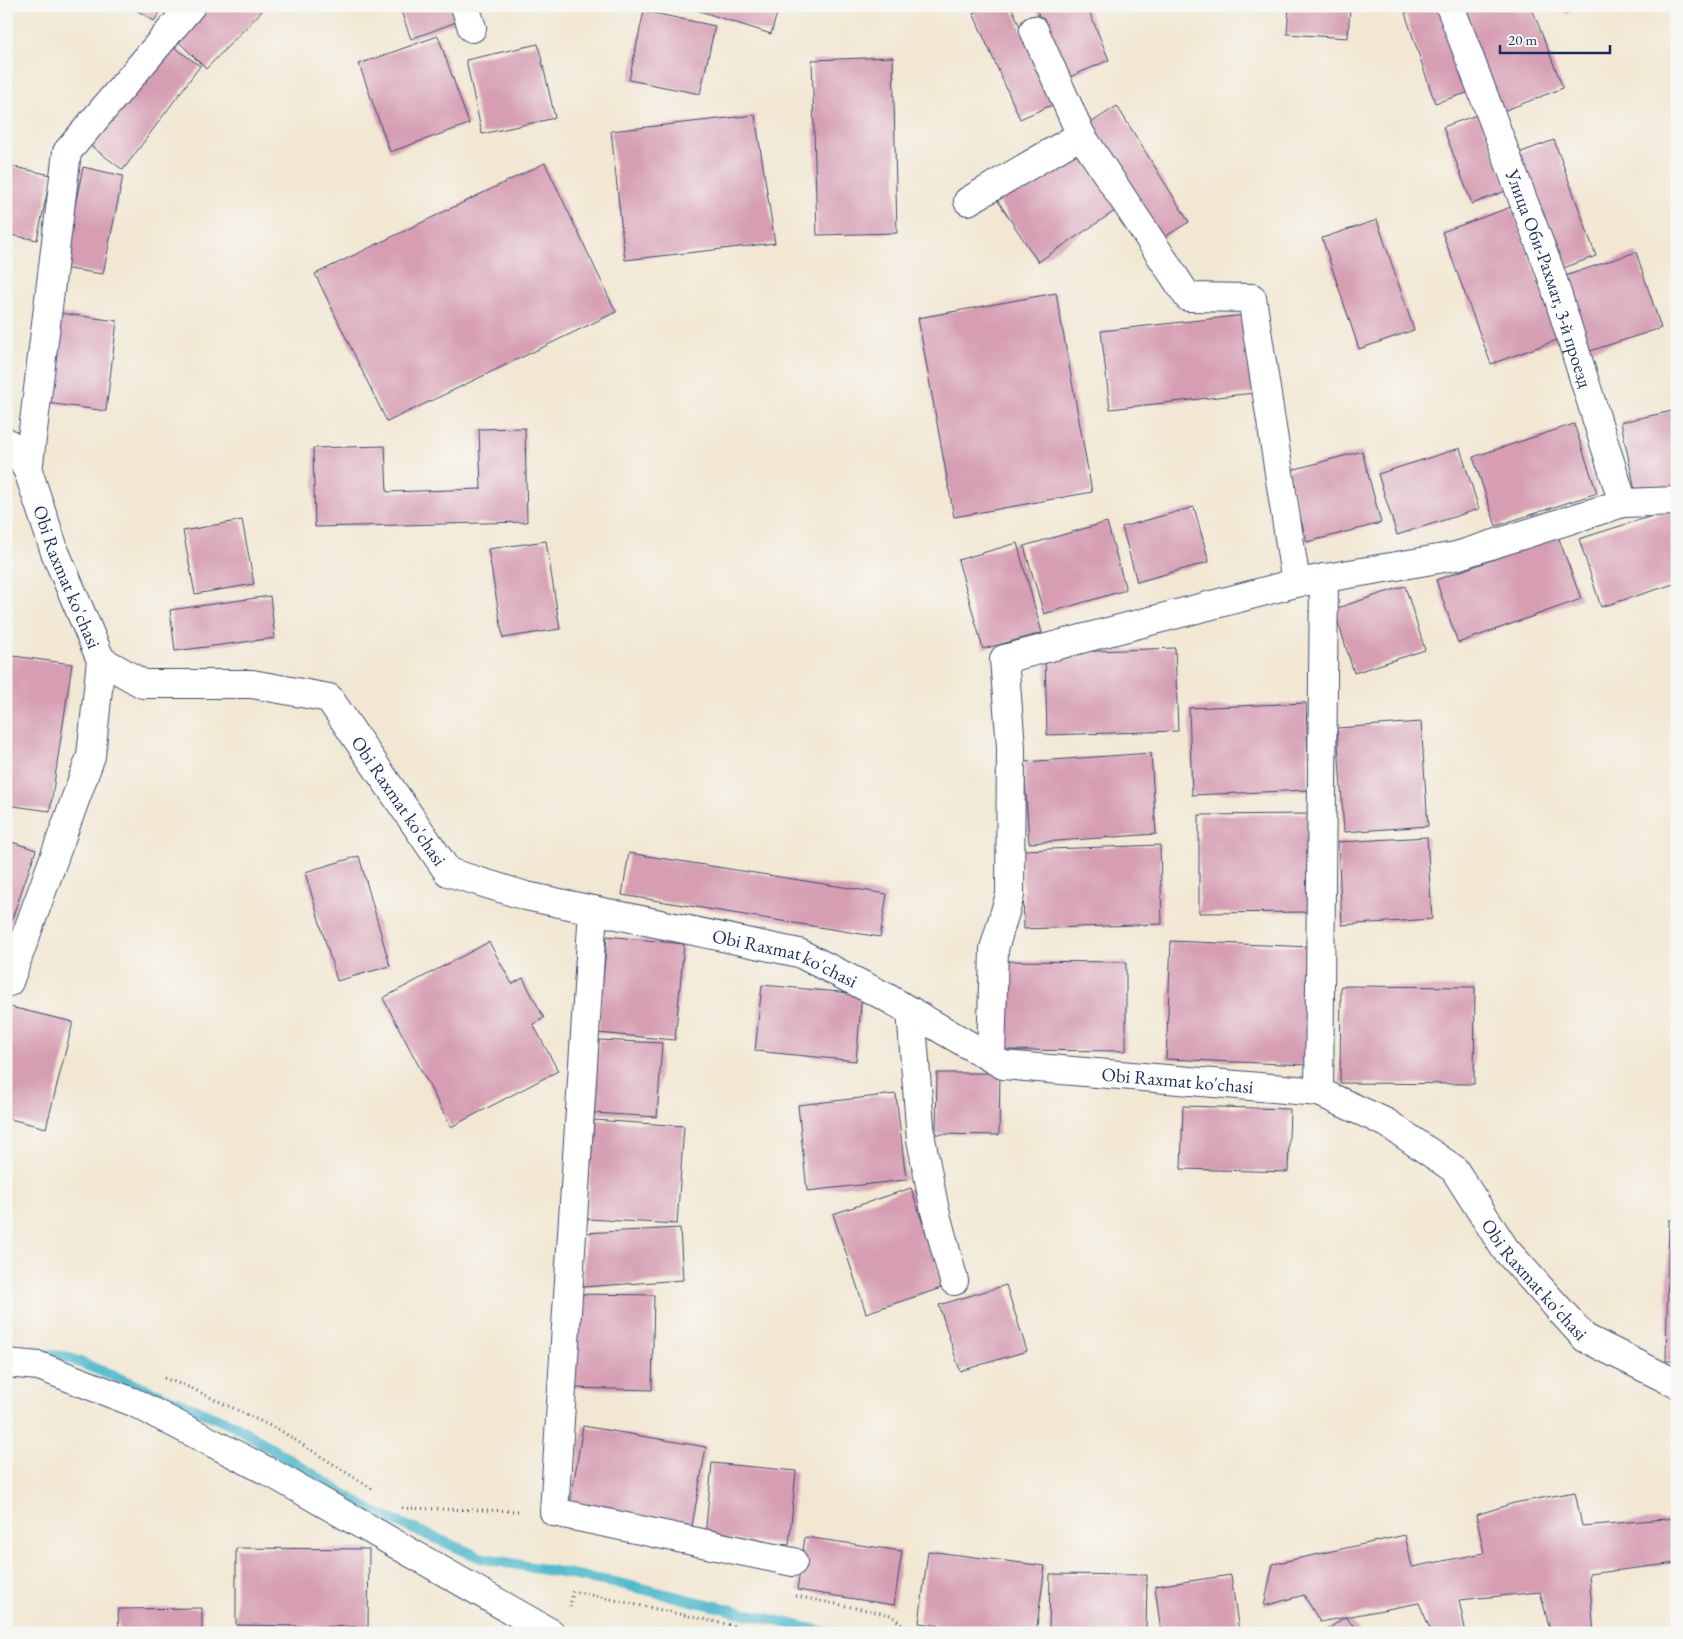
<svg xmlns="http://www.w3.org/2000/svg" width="1683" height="1639" viewBox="0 0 1683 1639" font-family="'EB Garamond',serif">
  <rect width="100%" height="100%" fill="#f6f6f2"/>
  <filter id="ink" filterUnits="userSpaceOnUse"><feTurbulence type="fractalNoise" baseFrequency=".02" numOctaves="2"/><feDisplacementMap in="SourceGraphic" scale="10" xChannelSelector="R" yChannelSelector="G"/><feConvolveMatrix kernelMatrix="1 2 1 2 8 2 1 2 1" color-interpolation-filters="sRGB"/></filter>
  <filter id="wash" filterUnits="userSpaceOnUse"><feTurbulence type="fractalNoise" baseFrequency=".0096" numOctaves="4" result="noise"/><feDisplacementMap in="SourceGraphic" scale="20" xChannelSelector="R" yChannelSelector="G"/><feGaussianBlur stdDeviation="1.12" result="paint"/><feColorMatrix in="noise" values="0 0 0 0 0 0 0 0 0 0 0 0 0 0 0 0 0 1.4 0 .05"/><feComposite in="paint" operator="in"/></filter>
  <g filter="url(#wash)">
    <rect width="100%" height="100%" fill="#f2e7d2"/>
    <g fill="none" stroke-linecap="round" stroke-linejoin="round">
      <polyline stroke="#50b9cd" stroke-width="11" points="35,1354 67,1357 234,1425 369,1510 482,1558 622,1584 828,1633"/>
    </g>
    <g id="blocks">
      <g fill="#d69db3">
        <polygon points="130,6 164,6 154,21"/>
        <polygon points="202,6 267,6 206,69 173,36"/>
        <polygon points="399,6 454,6 459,21 411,39"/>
        <polygon points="684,6 779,6 771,34"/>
        <polygon points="987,6 1011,6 1054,104 1020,119 973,13"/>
        <polygon points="1035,6 1087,6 1109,60 1065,79"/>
        <polygon points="1289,6 1350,6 1348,38 1287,34"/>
        <polygon points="1425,6 1442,6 1470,92 1435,103 1405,13"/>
        <polygon points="1457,6 1531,6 1563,88 1498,113"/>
        <polygon points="1562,6 1586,6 1565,14"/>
        <polygon points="644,11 715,26 700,94 629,80"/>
        <polygon points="438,36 469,124 390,152 359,64"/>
        <polygon points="167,42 200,66 123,170 91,146"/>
        <polygon points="538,44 555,118 482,134 466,60"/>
        <polygon points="893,57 897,233 817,235 812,60"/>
        <polygon points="1117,106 1189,222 1158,241 1086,126"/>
        <polygon points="1479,114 1508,190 1472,204 1443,127"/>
        <polygon points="755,115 775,243 625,260 611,131"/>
        <polygon points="1554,140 1596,256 1558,270 1516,154"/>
        <polygon points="1075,145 1118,209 1038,262 996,198"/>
        <polygon points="545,163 616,312 387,422 315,274"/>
        <polygon points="6,165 51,175 37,240 6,234"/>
        <polygon points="83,167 123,176 103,274 62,268"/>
        <polygon points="1511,207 1560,339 1491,364 1442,232"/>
        <polygon points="1377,220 1414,330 1359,349 1322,238"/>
        <polygon points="1636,252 1661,328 1590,351 1565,276"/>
        <polygon points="1056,293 1092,492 954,517 918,318"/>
        <polygon points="59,313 117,321 106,411 47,403"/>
        <polygon points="1245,315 1254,393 1110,409 1101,331"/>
        <polygon points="1677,410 1677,486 1636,495 1621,422"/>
        <polygon points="1574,424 1597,493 1496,526 1473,457"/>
        <polygon points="525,428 527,522 315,527 313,448 385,446 387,492 481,489 479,429"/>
        <polygon points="1460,448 1479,509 1397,535 1378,474"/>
        <polygon points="1362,451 1381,523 1307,542 1288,471"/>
        <polygon points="1194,507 1209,562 1137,582 1122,527"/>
        <polygon points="1671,510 1677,527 1677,583 1601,607 1579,539"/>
        <polygon points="242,520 254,584 195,594 183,531"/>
        <polygon points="1107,522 1126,590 1044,614 1024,546"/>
        <polygon points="1558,536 1581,599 1458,643 1436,580"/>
        <polygon points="546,541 560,629 503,638 488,549"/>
        <polygon points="1017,543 1042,633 983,649 958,560"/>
        <polygon points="1405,586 1425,650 1354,673 1334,609"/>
        <polygon points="270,596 275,638 175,651 170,610"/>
        <polygon points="1175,648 1178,731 1047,735 1045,653"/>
        <polygon points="6,655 72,664 50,811 6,805"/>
        <polygon points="1306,703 1309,790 1192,795 1189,708"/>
        <polygon points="1421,722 1428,826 1344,832 1337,728"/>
        <polygon points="1151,753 1156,834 1029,843 1024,762"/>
        <polygon points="1310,814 1311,912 1199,913 1199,815"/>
        <polygon points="1427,837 1432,919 1342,925 1338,842"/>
        <polygon points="6,840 36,850 7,933 6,933"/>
        <polygon points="1160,845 1162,924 1024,929 1022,850"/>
        <polygon points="629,853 887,894 880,937 622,895"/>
        <polygon points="359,856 390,966 337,981 305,872"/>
        <polygon points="607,936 684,944 675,1040 598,1033"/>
        <polygon points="1171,941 1311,947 1306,1065 1166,1059"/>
        <polygon points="489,942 512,984 523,978 544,1018 533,1024 558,1071 451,1127 383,998"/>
        <polygon points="998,961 1126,962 1126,1051 997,1050"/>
        <polygon points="762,985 862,994 856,1061 755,1051"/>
        <polygon points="1341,986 1475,987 1474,1084 1340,1083"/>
        <polygon points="6,1006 73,1022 46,1128 6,1118"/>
        <polygon points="599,1040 662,1043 657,1117 594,1113"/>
        <polygon points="937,1073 1000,1073 999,1135 936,1134"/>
        <polygon points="896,1094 906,1180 807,1191 798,1105"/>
        <polygon points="1183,1106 1290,1109 1288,1172 1181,1169"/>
        <polygon points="594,1120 684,1126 677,1224 587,1219"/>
        <polygon points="911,1188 944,1287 866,1313 833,1214"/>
        <polygon points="1669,1220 1677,1220 1677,1361 1666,1361"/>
        <polygon points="680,1228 683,1280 583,1287 585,1233"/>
        <polygon points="1006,1285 1027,1351 960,1371 939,1305"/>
        <polygon points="575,1294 654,1295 652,1390 573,1388"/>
        <polygon points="583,1426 706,1447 692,1526 570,1505"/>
        <polygon points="712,1463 796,1471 789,1545 705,1537"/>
        <polygon points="1575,1492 1582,1526 1677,1518 1677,1563 1589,1574 1594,1633 1551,1633 1540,1592 1459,1600 1466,1633 1432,1633 1419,1603 1320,1622 1304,1595 1264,1606 1273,1564 1405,1535 1412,1567 1484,1553 1476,1515 1514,1503"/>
        <polygon points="805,1537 902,1551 894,1605 797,1590"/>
        <polygon points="236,1548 369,1549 368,1627 236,1625"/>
        <polygon points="928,1551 1045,1566 1036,1633 996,1633 919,1623"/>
        <polygon points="1050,1574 1147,1575 1146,1633 1049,1633"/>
        <polygon points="1231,1575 1239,1632 1161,1633 1155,1586"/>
        <polygon points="202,1608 202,1633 119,1633 118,1609"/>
        <polygon points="1345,1617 1361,1633 1323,1633"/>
      </g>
    </g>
  </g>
  <g filter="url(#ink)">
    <use href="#blocks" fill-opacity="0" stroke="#3b4b6f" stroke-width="1"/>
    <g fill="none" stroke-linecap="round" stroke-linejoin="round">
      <g stroke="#3b4b6f" stroke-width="30">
        <g id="minor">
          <polyline points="465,6 472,28"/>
          <path id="s1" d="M1450 6 1551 274 1623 503 1677 501"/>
          <polyline points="1034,30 1081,135 1188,297 1252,298 1296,583"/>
          <polyline points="968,201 1081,135"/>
          <path id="s2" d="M6 442 15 448 28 471 55 552 101 660 143 684H252L329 698 448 872 526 896 799 953 886 997 1003 1065 1319 1092 1387 1123 1454 1169 1505 1249 1585 1338 1677 1384"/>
          <polyline points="28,471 67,152 191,6"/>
          <polyline points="593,910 554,1512 793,1562"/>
          <polyline points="9,982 91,756 101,660"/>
          <polyline points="911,1011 921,1139 935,1211 954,1281"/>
          <polyline points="991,1058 994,949 1010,895 1011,747 1004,659 1296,583 1456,556 1623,503"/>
          <polyline points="1319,1092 1324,578"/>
          <polyline points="6,1363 39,1366 133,1402 275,1475 551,1633"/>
        </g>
      </g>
      <g stroke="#3b4b6f" stroke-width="3" stroke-dasharray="1 4" stroke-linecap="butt">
        <polyline points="164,1378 191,1388 281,1431 374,1490"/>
        <polyline points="402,1508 521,1511"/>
        <polyline points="796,1596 891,1615 909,1631 919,1633"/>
        <polyline points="570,1607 573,1591 767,1633"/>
      </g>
      <use href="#minor" stroke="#fff" stroke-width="28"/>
    </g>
  </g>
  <g text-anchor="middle" stroke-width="4" stroke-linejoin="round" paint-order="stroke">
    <g font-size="19" fill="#1b2f5e" stroke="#f6f6f2">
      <text dy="7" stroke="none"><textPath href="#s1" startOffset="290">Улица Оби-Рахмат, 3-й проезд</textPath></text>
      <text dy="7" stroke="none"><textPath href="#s2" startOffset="150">Obi Raxmat ko'chasi</textPath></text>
      <text dy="7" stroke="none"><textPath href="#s2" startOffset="600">Obi Raxmat ko'chasi</textPath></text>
      <text dy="7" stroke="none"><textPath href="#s2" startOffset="1035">Obi Raxmat ko'chasi</textPath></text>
      <text dy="7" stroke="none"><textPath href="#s2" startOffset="1455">Obi Raxmat ko'chasi</textPath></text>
      <text dy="7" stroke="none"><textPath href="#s2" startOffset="1890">Obi Raxmat ko'chasi</textPath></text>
    </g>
  </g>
  <rect width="1683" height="1639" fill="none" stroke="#f6f6f2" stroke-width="25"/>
  <path d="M1500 45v8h110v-8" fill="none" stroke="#1b2f5e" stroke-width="2.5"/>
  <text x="1508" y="45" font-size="15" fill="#1b2f5e" stroke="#f6f6f2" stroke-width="4" paint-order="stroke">20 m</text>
</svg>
